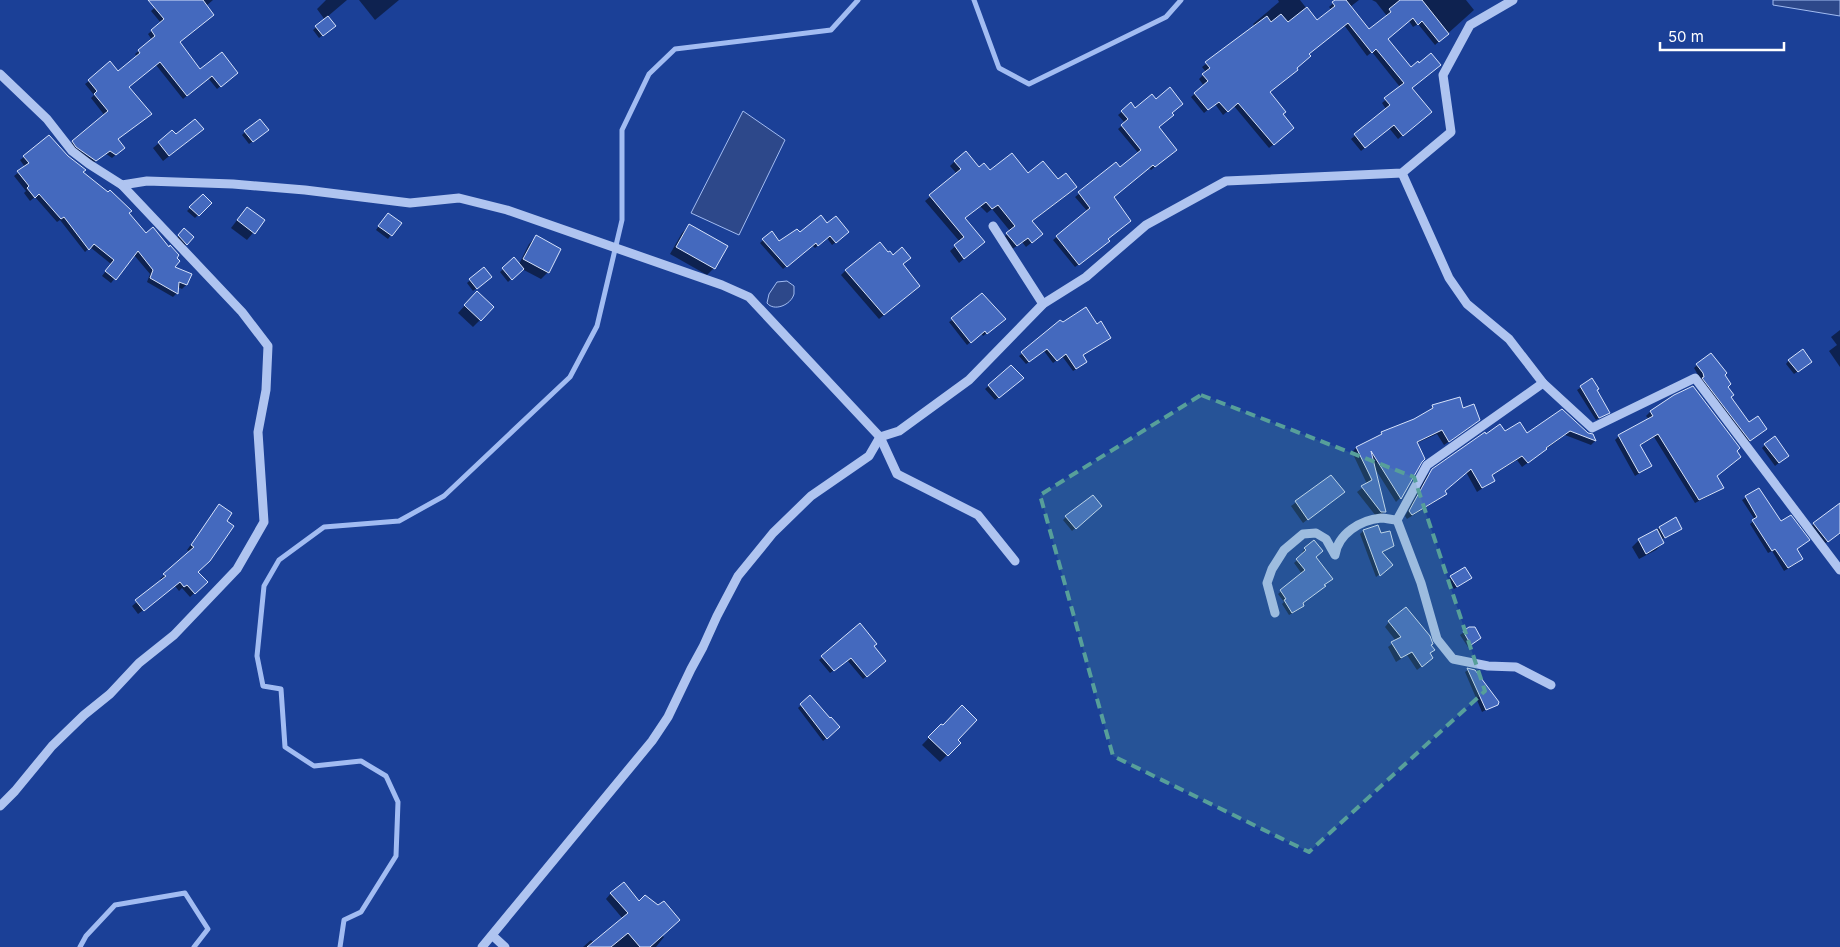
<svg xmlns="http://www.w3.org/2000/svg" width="1840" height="947" viewBox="0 0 1840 947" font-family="Inter,sans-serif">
  <rect width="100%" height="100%" fill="#1b4097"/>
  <g fill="#2d488a" stroke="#a2bcf2">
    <polygon points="1773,0 1840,0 1840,16 1773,5"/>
    <polygon points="743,111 785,140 739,235 691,213"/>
    <path d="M787 281 794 286C794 289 794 291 794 294 791 305 774 312 767 303L769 294 777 282Z"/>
  </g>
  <g fill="#0007">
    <polygon points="163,0 213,0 206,6 178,43 199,71 233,76 217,89 208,78 183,99 156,65 128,87 150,114 117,139 120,151 112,158 105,153 92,164 69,145 105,116 91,98 94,95 85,84 89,81 117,73 137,57 135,54 152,40 148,34 161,23 151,11"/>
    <polygon points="326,0 347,0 327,17 334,26 319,38 313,30 325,20 317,9"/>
    <polygon points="359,0 399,0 375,20"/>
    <polygon points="1278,0 1300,0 1317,22 1332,10 1329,7 1337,0 1359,0 1350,7 1369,31 1387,16 1376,2 1372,0 1466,0 1474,10 1435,45 1418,24 1413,27 1409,21 1387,39 1427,116 1398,139 1389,128 1361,151 1351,139 1386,109 1382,103 1400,87 1372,52 1367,56 1344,25 1308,54 1269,93 1282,115 1289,132 1269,148 1234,106 1223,115 1215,104 1204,113 1191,97 1204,86 1199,79 1206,72 1202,67 1255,27 1253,24 1279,2"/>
    <polygon points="1131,104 1135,109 1171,113 1157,128 1172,153 1151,170 1149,168 1113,197 1105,244 1075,267 1053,240 1088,212 1075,197 1116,164 1120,169 1139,154 1118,129 1125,123 1118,115"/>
    <polygon points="172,132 176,136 196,135 163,161 153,148"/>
    <polygon points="245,132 264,133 249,144 242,135"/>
    <polygon points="24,157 81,173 128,213 173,268 190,274 186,285 182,289 178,287 177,293 173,297 147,282 150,274 134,255 111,283 102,276 111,264 90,247 85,252 60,220 57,222 35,197 30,201 24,193 26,191 14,176 25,167 20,160"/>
    <polygon points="955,161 990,172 1028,175 1058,181 1071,192 1031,222 1036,239 1026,247 1022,242 1011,250 1002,239 1010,231 992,209 987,213 980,206 964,218 978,247 959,263 950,251 960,242 925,201 957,174 950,166"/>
    <polygon points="203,196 210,203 195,218 187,211"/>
    <polygon points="241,215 263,221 247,240 231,228"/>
    <polygon points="385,217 400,223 388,239 376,230"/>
    <polygon points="689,226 714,268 707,275 670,254 682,233"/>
    <polygon points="181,233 186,244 183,247 176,239"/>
    <polygon points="771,233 779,243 799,234 845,235 832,245 827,238 815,248 812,245 783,269 760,243"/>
    <polygon points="536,237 548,272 541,279 522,269 508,282 500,272 514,259 519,264 529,244"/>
    <polygon points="888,254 902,265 914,291 879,319 841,275 846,270"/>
    <polygon points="484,269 487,280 473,291 467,283"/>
    <polygon points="987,298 1004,319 983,336 981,333 967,345 949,322"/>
    <polygon points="470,300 480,320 473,327 458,313"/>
    <polygon points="1062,324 1097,325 1110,338 1082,356 1083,365 1073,371 1062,356 1053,363 1044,351 1026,364 1019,356"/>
    <polygon points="1840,330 1840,367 1829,351 1837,345 1831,337"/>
    <polygon points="1789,360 1807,365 1794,374 1786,364"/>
    <polygon points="1697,365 1723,376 1730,397 1749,424 1762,432 1747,443 1701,380 1694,368"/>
    <polygon points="1011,366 1019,381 995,400 985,389"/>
    <polygon points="1592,380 1596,391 1608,412 1596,420 1577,390"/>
    <polygon points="1675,396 1722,487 1718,491 1695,503 1654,437 1639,446 1651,466 1635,476 1615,440 1619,436 1649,419 1646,416 1650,412"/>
    <polygon points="1433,406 1463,410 1474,424 1444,445 1437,434 1417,443 1420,462 1400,498 1396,502 1374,467 1384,512 1380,516 1376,516 1357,492 1367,484 1352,452 1356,448 1377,438 1382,433 1415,420 1429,412"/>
    <polygon points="1562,411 1587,434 1592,435 1595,441 1591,445 1565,435 1522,467 1517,460 1491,476 1493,481 1477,492 1466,472 1444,491 1445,494 1441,498 1407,519 1405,516 1427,475 1433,470 1485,436 1504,432 1526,435"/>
    <polygon points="1765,445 1784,459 1775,466 1762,448"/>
    <polygon points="1331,477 1343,492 1303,523 1291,506"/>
    <polygon points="1759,489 1780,523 1808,540 1796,549 1799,562 1784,571 1772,551 1768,553 1750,524 1755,520 1742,500"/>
    <polygon points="1840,504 1840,535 1839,533 1824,544 1810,527"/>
    <polygon points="219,506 225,521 196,572 206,582 190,597 182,588 179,591 175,586 138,614 132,606 162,581 160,579 190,552 187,550"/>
    <polygon points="1097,509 1072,531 1063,520 1066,517"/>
    <polygon points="1675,519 1680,528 1661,540 1663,543 1656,550 1639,559 1632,547 1639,540"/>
    <polygon points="1377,526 1381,534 1392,546 1382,553 1388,568 1376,577 1360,534 1363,531"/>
    <polygon points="1305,549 1315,557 1323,585 1301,603 1303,606 1300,609 1289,615 1282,604 1284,602 1278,594 1302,574 1294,563 1304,554 1302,552"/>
    <polygon points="1451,577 1471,578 1454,589 1448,580"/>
    <polygon points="1389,622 1430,645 1427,662 1417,670 1407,655 1396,662 1388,647 1396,641 1385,627"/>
    <polygon points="859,625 881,664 863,679 847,660 830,673 819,660"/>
    <polygon points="1470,628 1480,638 1468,647 1460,635"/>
    <polygon points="1468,670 1474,671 1495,705 1482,712 1465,672"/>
    <polygon points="810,697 836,730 823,741 798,708"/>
    <polygon points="941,725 959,743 940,762 922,745"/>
    <polygon points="611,893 664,937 656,947 583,947 591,940 594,943 623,919 606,899"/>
  </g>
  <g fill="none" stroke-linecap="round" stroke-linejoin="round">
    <g stroke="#a2bcf2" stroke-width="5">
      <polyline points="974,0 999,68 1029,84 1166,17 1181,0"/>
      <polyline points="80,947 86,936 115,905 185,893 208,929 194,947"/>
      <polyline points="340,947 344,920 361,912 396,856 398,802 386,776 361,761 314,766 285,747 281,689 263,686 257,656 264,586 279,560 324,527 399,521 444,496 570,377 597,326 622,220 622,130 649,74 675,49 831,30 858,0"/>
    </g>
  </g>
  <g fill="#4469be" stroke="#d6e2fb">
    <polygon points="148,0 203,0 214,15 180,42 200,69 222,52 238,73 221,87 212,76 187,96 160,62 129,87 152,114 118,139 125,148 116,155 110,151 96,161 76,147 72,141 108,111 94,94 97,91 88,80 110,61 118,71 140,53 138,50 155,36 151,30 164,19"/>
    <polygon points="1335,0 1346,0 1369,29 1391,12 1389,9 1400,0 1422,0 1449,34 1439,42 1422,21 1418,25 1413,18 1388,39 1411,67 1418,61 1419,63 1431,53 1441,65 1412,88 1432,112 1403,136 1394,125 1365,148 1354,134 1390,105 1384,98 1404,83 1376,49 1372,53 1348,23 1309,54 1311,56 1297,68 1298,70 1270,92 1286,112 1283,114 1294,128 1274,145 1238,103 1228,112 1219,102 1208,110 1194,93 1208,81 1202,74 1210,68 1205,62 1267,16 1271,22 1281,14 1288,22 1307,7 1317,20 1335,6 1332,2"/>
    <polygon points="328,16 336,26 323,36 315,26"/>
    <polygon points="1170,87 1183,104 1172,113 1174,115 1159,127 1177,150 1155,167 1153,165 1114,197 1131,221 1108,239 1110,241 1079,265 1056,236 1090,208 1078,192 1116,162 1120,167 1141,150 1121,125 1128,119 1121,111 1131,102 1135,108 1152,94 1156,99"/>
    <polygon points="195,119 204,129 169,156 158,142 172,130 176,134"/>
    <polygon points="260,119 269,130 253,142 244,131"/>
    <polygon points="49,135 68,156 86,170 83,172 108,192 110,190 132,211 129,213 146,233 153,227 169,247 170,245 179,255 177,258 180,261 175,267 192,274 187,285 179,282 178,294 150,278 153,270 138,251 116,280 105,271 114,260 94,244 89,250 64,217 61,219 39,194 35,198 27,188 29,186 17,171 29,163 23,156"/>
    <polygon points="966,151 979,167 984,163 990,170 1012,153 1028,173 1043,161 1058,179 1066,173 1077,187 1032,221 1043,234 1032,243 1028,238 1017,246 1006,233 1015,226 998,205 992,209 986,202 965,218 985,242 964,259 954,245 964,237 929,195 961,169 954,161"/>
    <polygon points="203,194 212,203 199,216 189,207"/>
    <polygon points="247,207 265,220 255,234 237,220"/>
    <polygon points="388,213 402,223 392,236 378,226"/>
    <polygon points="821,215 827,223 836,216 849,232 836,243 830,236 818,246 816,243 787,267 762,239 772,231 779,241 797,229 800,232"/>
    <polygon points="689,224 728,246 715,269 676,247"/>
    <polygon points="184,228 194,237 187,245 178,235"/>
    <polygon points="536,235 561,249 549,273 523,259"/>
    <polygon points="880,242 888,252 890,251 893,255 902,247 911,258 903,264 920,286 884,315 845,270"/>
    <polygon points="514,257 524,269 512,280 502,268"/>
    <polygon points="484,267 492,277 477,289 469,279"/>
    <polygon points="477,291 494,307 481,321 464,305"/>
    <polygon points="982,293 1006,319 987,334 985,331 971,343 951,318"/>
    <polygon points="1086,307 1097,324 1101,321 1111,338 1083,355 1087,362 1076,369 1066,354 1057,361 1047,349 1029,362 1021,352 1060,320 1063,322"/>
    <polygon points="1803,349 1812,362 1798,372 1788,360"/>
    <polygon points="1711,353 1727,373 1725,375 1731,384 1728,387 1734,395 1731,397 1749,422 1758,416 1767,429 1750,441 1702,378 1704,377 1703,373 1696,364"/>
    <polygon points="1011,365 1024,378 999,398 988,385"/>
    <polygon points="1592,378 1599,389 1597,390 1610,413 1599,418 1580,386"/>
    <polygon points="1693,386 1740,448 1737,451 1741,457 1717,476 1724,488 1699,500 1658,434 1640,445 1652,466 1639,473 1618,435 1653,416 1650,411 1674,395"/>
    <polygon points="1460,397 1463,408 1474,404 1480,420 1449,442 1442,430 1417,442 1425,459 1422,462 1401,499 1371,451 1386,512 1381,512 1361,486 1372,480 1356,447 1382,434 1381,432 1414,419 1433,408 1432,405"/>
    <polygon points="1562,409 1588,433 1593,434 1596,441 1570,431 1546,448 1547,449 1528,463 1522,456 1492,475 1495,481 1482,488 1471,469 1445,491 1447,494 1412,515 1409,511 1432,469 1485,432 1486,434 1500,424 1505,431 1520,422 1527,433"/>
    <polygon points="1775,436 1789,456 1779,463 1764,444"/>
    <polygon points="1331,475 1345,492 1308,520 1295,501"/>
    <polygon points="1759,488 1781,521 1791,515 1810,540 1797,549 1803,559 1788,568 1775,549 1772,551 1752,520 1757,517 1745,496"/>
    <polygon points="1093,495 1102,506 1076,529 1065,516"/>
    <polygon points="1840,503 1840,533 1828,542 1813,523"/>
    <polygon points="219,504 232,513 227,521 234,526 210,561 198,572 208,582 195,594 187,585 184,587 180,582 144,611 135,600 166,576 163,574 194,547 191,545"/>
    <polygon points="1676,517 1682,529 1665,538 1659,527"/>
    <polygon points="1378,525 1381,533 1390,531 1394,546 1382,552 1393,565 1380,576 1363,530"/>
    <polygon points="1657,529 1664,543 1646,554 1638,539"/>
    <polygon points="1314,540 1323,551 1316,557 1333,579 1324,585 1326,586 1303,603 1304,606 1292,613 1284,600 1286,599 1280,590 1305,570 1296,559 1306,550 1304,548"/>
    <polygon points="1465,567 1472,578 1457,587 1450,576"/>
    <polygon points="1406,607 1430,636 1433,644 1431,645 1435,650 1430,653 1433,658 1422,667 1412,652 1401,658 1391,642 1401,637 1388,621"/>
    <polygon points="860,623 877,644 874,646 886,661 867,677 851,658 834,671 821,656"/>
    <polygon points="1469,627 1475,627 1481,638 1471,645 1463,631"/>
    <polygon points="1467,668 1475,670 1499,702 1498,705 1486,710"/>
    <polygon points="810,695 830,718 831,717 840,727 827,739 800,704"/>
    <polygon points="962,705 977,720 958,740 961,743 948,756 928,737 941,724 943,725"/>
    <polygon points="624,882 639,901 645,895 658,905 664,901 680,920 650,947 640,947 628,933 611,947 587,947 628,913 610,893"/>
  </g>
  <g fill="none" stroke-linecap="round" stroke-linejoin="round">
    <g stroke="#afc4f0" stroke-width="9">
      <polyline points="0,74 47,119 72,151 89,164 122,185 147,181 233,184 305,190 410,203 459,198 507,210 722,285 749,297 880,437 897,474 978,515 1015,561"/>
      <polyline points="1402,173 1449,278 1467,304 1509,339 1543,383 1592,428 1695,378 1840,570"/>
      <polyline points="993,226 1043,304"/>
      <polyline points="1543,383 1427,465 1397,520 1421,583 1437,639 1453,659 1488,666 1516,667 1551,685"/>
      <path d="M1275 613 1267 583 1272 569 1284 550 1303 534 1316 533 1326 539 1335 555C1338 534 1360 520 1381 518 1386 518 1392 520 1397 520"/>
      <polyline points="0,806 15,791 52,746 84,715 110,694 139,663 174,635 237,569 264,522 258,432 266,390 268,346 242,312 122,185"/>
      <polyline points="493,936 505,947"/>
      <polyline points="482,947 652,741 668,717 691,669 703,647 717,616 738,576 773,533 811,496 869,456 880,437 899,431 969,380 1043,304 1086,277 1146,225 1226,181 1402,173 1451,132 1443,75 1470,25 1513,0"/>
    </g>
  </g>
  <path fill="#579f9a" fill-opacity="0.2" stroke="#579f9a" stroke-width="4" stroke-dasharray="10 6" stroke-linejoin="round" d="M1201 395 1414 477 1485 691 1309 852 1113 756 1040 495Z"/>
  <path d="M1660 42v8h124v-8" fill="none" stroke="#ffffff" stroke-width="2.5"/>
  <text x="1668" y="42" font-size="15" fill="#ffffff" stroke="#1b4097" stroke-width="4" paint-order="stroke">50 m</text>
</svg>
